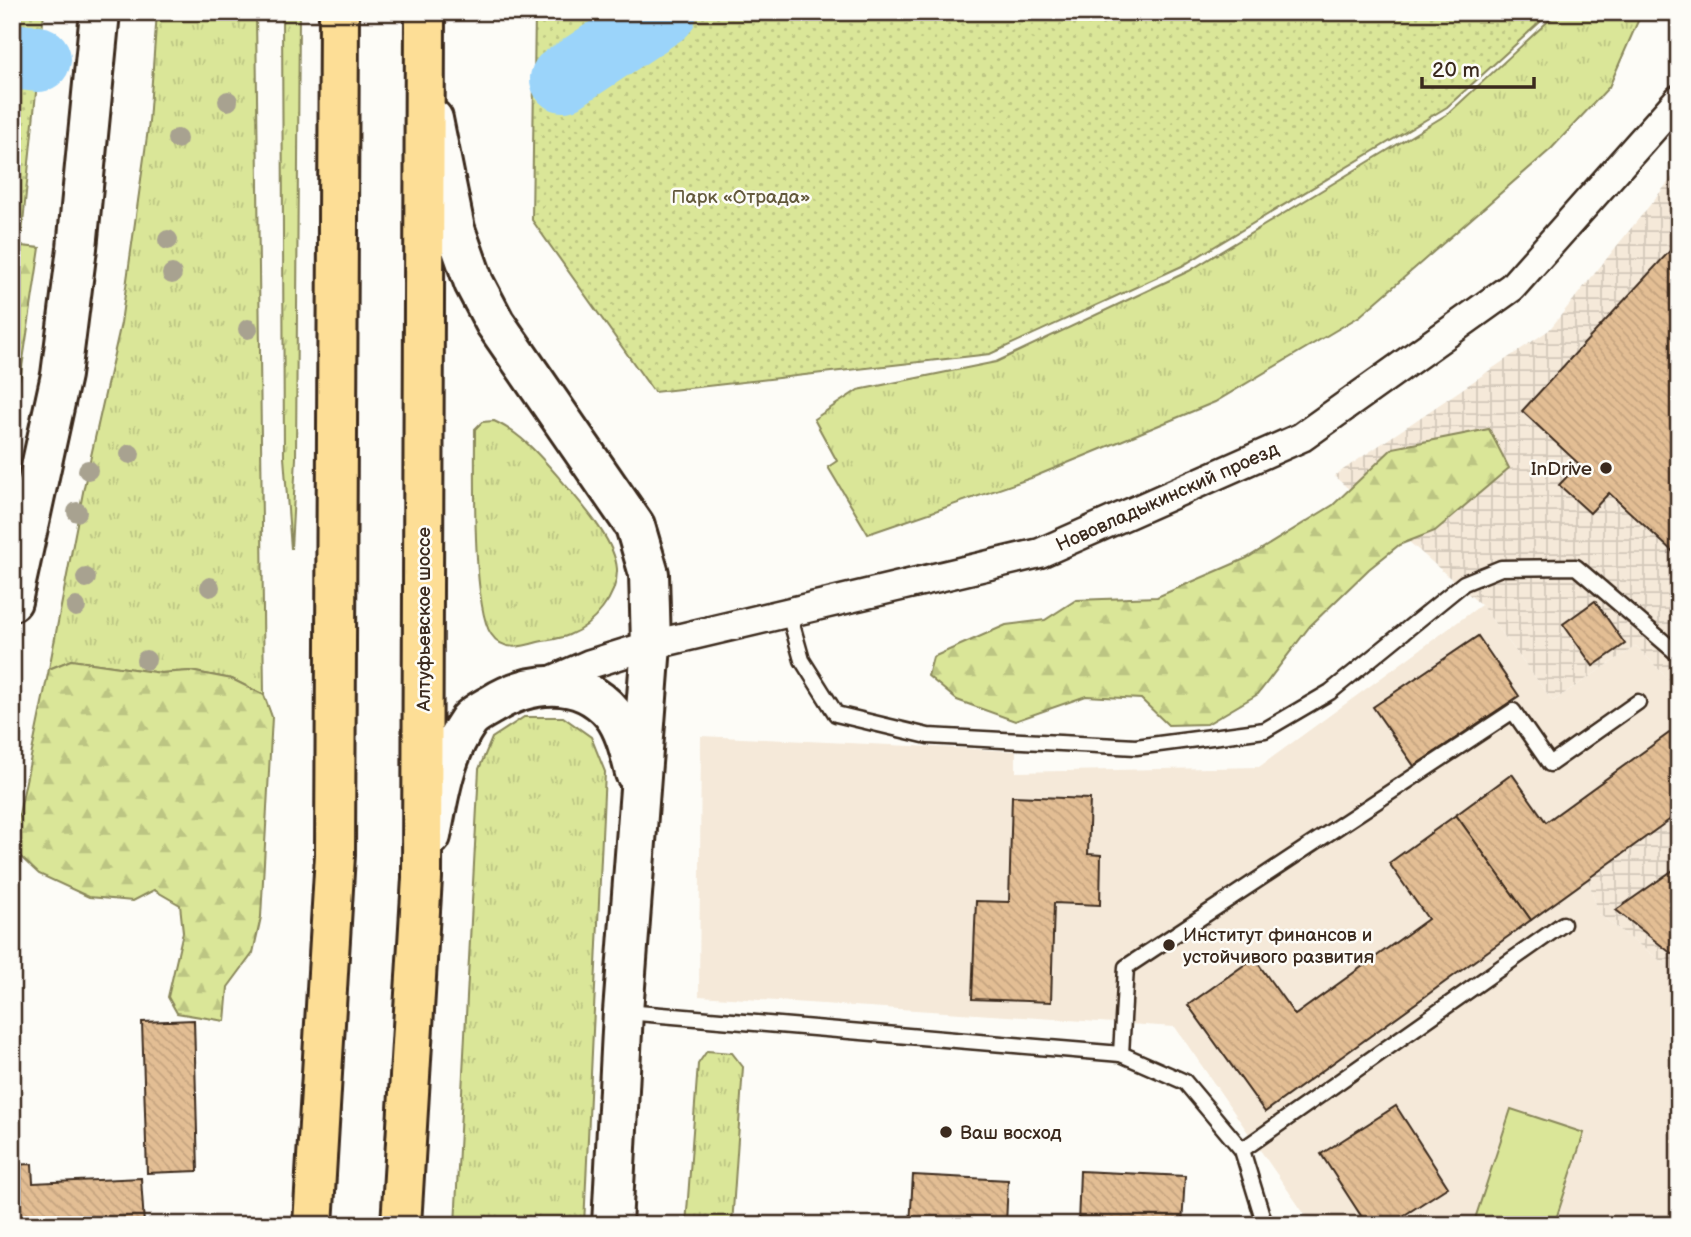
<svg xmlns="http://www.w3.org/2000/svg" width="1691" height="1237" viewBox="0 0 1691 1237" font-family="'Balsamiq Sans',sans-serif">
  <defs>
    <pattern id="industrial-grid" width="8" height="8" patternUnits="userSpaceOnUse" patternTransform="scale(1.75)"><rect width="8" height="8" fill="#f5e9d9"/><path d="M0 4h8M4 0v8" fill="none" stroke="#d3c8ba"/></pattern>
    <pattern id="grass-tufts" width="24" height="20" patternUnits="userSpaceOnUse" patternTransform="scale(1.75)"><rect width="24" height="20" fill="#dae698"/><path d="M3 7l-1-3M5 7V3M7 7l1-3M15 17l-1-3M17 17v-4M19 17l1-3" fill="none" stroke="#bcc583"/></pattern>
    <pattern id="forest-firs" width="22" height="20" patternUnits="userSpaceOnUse" patternTransform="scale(1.75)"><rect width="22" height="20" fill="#dae698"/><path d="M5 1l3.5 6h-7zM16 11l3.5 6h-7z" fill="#bcc583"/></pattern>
    <pattern id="park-dots" width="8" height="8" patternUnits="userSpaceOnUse" patternTransform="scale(1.75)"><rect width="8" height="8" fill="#dae698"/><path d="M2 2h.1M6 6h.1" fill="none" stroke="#bcc583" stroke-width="1.8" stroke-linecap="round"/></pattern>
    <pattern id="building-back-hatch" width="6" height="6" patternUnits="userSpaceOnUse" patternTransform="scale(1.75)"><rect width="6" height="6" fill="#e3be94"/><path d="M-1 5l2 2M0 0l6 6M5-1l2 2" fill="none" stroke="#c4a37f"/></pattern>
  </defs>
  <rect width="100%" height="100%" fill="#fdfcf7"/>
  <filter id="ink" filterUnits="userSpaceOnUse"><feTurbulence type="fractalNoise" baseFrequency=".0143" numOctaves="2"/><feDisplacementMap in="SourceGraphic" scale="14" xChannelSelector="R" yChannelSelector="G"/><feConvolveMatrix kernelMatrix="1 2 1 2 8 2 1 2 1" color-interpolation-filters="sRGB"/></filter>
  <g filter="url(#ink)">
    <polygon fill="#f5e9d9" points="1481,605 1553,701 1636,646 1679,690 1679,813 1588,879 1599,914 1679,975 1679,1225 1312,1225 1175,1027 699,996 701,736 1016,751 1016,772 1259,767"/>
    <g fill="url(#industrial-grid)">
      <polygon points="1679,169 1679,690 1636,646 1553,701 1481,605 1334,476 1549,330"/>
      <polygon points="1679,813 1679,975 1599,914 1588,879"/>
    </g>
    <g fill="url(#grass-tufts)" stroke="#8a885b" stroke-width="2">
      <polygon points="157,12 256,12 264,695 232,679 190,671 161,673 71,660 49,669 84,487 121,323 149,122"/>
      <polygon points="282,12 299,12 296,458 291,549 284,457"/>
      <polygon points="1558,12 1642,12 1609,87 1551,149 1360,316 1215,402 1031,478 868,534 828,467 837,461 814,419 858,390 996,362 1189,271 1449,113"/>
      <path d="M494 421C525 435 546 463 568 488 585 508 615 542 617 569 618 596 593 626 569 635 560 639 548 640 538 642 521 647 503 652 491 634 472 607 475 467 475 429L482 422Z"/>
      <polygon points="524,717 563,717 591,737 605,772 584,1225 455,1225 479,769 492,738"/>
      <polygon points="707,1051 732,1053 743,1067 732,1225 686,1225 698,1064"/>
    </g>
    <g fill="url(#forest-firs)" stroke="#8a885b" stroke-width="2">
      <polygon points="12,245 40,248 21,374 12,403"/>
      <polygon points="1489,429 1509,468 1435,531 1399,545 1369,569 1310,626 1258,694 1207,724 1168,725 1141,699 1086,696 1015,721 957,700 928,676 933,657 1006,625 1045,620 1076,600 1157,597 1247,558 1333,505 1393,448"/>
      <polygon points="71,660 161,673 190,671 232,679 264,695 272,717 261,917 253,953 228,987 225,1021 177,1013 168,997 183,932 180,905 154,890 133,901 89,897 39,874 12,849 49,669"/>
    </g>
    <g fill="url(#park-dots)" stroke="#8a885b" stroke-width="2">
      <polygon points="12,12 44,12 22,233 12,228"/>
      <polygon points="535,12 1551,12 1447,107 1182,266 990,354 654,392 532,220"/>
    </g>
    <polygon fill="#dae698" stroke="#8a885b" stroke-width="2" points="1511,1109 1584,1133 1554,1225 1473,1225"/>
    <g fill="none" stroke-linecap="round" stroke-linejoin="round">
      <g stroke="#9bd4fa" stroke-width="66">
        <polyline points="12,56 38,59"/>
        <polyline points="563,79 664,12"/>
      </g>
    </g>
    <g fill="url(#building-back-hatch)" stroke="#3b2a1e" stroke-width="2">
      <polygon points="1679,241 1679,543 1672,551 1609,493 1590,513 1559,485 1579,464 1522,411"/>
      <polygon points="1595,601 1625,644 1593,666 1563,624"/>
      <polygon points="1478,636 1519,696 1414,766 1373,707"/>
      <polygon points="1679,726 1679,813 1531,920 1456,815 1512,774 1546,822"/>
      <polygon points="1012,796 1090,799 1088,854 1101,855 1100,905 1054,903 1051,1002 972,999 976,901 1009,902"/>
      <polygon points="1456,815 1531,920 1265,1112 1188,1005 1254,958 1295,1015 1428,919 1389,863"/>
      <polygon points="1679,866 1679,946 1672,954 1616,910"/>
      <polygon points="194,1020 198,1171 147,1173 142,1022"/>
      <polygon points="1396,1106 1448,1187 1389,1225 1367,1225 1321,1154"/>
      <polygon points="32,1164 33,1183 141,1178 144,1224 12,1225 12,1165"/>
      <polygon points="1080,1171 1185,1176 1182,1225 1078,1225"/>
      <polygon points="913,1175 1008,1180 1006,1225 910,1225"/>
    </g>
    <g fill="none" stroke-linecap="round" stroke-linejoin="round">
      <g stroke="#3b2a1e" stroke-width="19">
        <g id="lane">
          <polyline points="789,614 802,660 836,714 928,736 1136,747 1265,730 1330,692 1464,583 1501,568 1576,567 1679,655"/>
          <polyline points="626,1012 1121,1054 1185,1082 1242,1150 1265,1225"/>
          <polyline points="1121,1054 1126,967 1513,711 1550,764 1638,702"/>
          <polyline points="1242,1150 1563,924"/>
        </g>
      </g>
      <g stroke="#3b2a1e" stroke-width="33">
        <polyline id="street" points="544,684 590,664 651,645 1040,553 1302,437 1512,287 1679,99"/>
      </g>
      <g stroke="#3b2a1e" stroke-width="44">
        <g id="secondary">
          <polyline points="433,119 455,229 474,283 495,323 635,526 649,574 651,645 623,1012 612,1225"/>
          <polyline points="12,601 61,375 77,248 100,12"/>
          <path d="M431 836C439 795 444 755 469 720 474 714 484 709 491 705 529 681 580 675 612 713 625 729 630 753 635 773"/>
        </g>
      </g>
      <g stroke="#3b2a1e" stroke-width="44">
        <g id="primary">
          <polyline points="313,1225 335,855 339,12"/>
          <polyline points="401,1225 422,878 425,12"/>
        </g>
      </g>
      <use href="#lane" stroke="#fdfcf7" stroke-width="14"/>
      <use href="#street" stroke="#fdfcf7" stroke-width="28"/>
      <use href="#secondary" stroke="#fdfcf7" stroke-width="38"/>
      <use href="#primary" stroke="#fdde96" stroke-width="38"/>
    </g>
    <g fill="#a8a290">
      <circle cx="228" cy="101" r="10"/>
      <circle cx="177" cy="139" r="10"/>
      <circle cx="168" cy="240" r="10"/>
      <circle cx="172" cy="274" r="10"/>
      <circle cx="248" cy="329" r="10"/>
      <circle cx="130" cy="454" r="10"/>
      <circle cx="88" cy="470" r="10"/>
      <circle cx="77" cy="512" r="10"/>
      <circle cx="86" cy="578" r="10"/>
      <circle cx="210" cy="587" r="10"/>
      <circle cx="76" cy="607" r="10"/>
      <circle cx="146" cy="660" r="10"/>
    </g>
  </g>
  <g fill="#3b2a1e" stroke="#fdfcf7" stroke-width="2.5">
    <circle cx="1606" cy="468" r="7"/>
    <circle cx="1169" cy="945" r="7"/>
    <circle cx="946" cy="1132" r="7"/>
  </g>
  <g text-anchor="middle" stroke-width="5" stroke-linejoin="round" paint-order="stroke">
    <g font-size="19" fill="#63593c" stroke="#fdfcf7">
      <text x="741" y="203">Парк «Отрада»</text>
    </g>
    <g font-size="19" fill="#3b2a1e" stroke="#fdfcf7" text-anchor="start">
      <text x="1592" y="475" text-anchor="end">InDrive</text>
      <text x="1183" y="941">Институт финансов и<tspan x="1183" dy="22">устойчивого развития</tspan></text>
      <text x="960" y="1139">Ваш восход</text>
    </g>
    <g font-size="19" fill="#3b2a1e" stroke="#fdfcf7">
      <text transform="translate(1167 496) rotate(-24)" y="7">Нововладыкинский проезд</text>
      <text transform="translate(423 619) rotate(-90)" y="7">Алтуфьевское шоссе</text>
    </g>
  </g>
  <rect width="1691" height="1237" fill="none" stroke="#fdfcf7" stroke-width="42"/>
  <rect x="21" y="21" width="1649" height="1195" fill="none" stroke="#3b2a1e" stroke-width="2.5" filter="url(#ink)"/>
  <path d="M1422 77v10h112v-10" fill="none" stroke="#3b2a1e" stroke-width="3.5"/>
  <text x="1432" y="77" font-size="21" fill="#3b2a1e" stroke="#fdfcf7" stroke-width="5" paint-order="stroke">20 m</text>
</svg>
